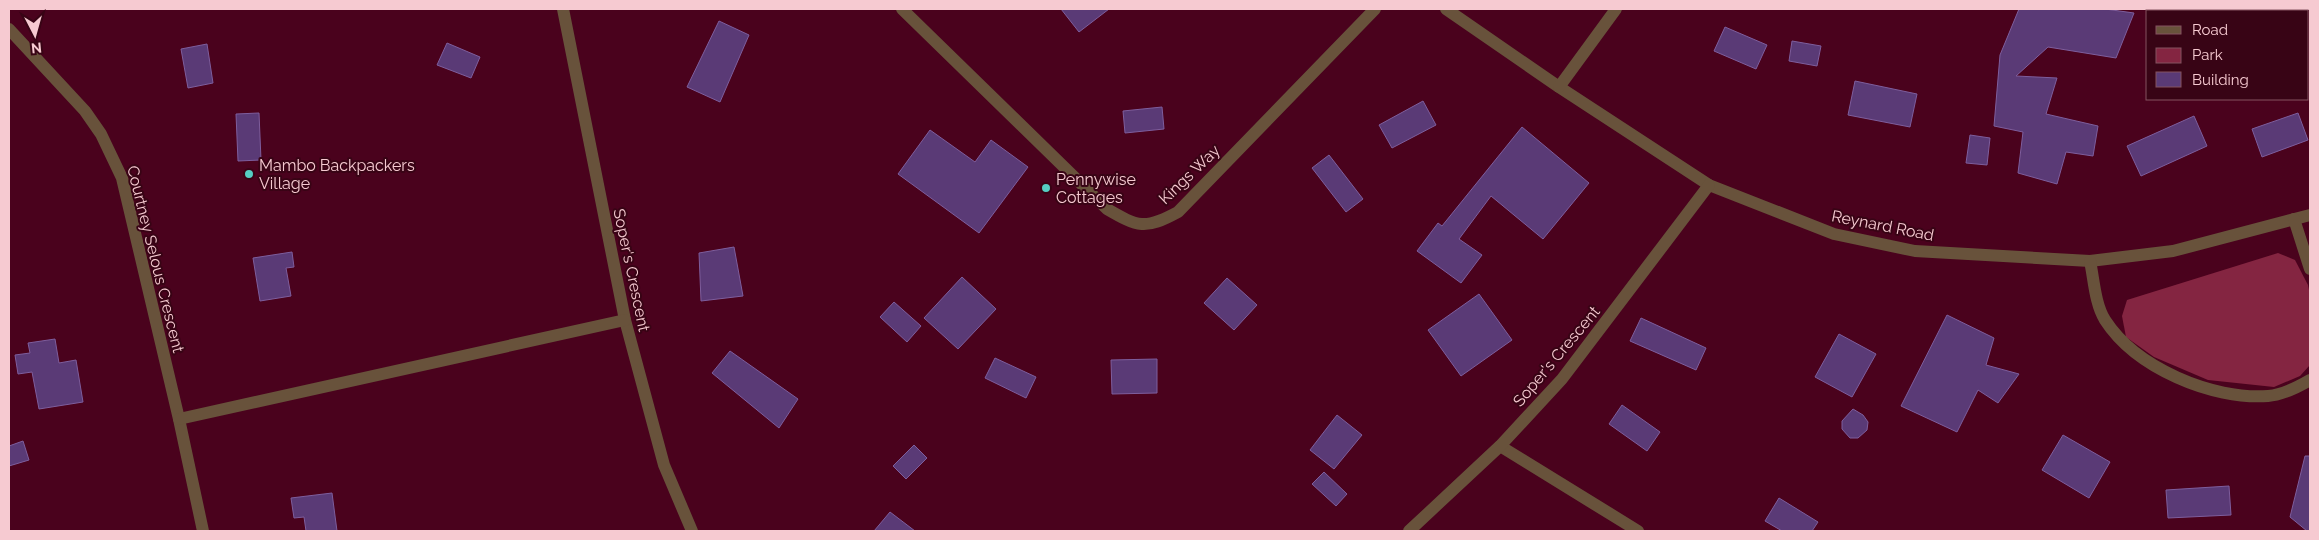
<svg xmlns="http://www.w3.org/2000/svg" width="2319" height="540" viewBox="0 0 2319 540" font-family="Raleway,sans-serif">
  <rect width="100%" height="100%" fill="#4a021d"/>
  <polygon fill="#842541" points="2278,253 2295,260 2308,285 2310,295 2310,365 2300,376 2274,387 2208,380 2154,357 2126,337 2122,316 2127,300"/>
  <g fill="#5a3a76" stroke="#7e5e9d">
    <polygon points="1061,9 1109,9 1079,32"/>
    <polygon points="2019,9 2105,9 2134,13 2116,58 2048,47 2016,76 2057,78 2046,114 2098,126 2093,156 2066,152 2057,184 2018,173 2023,132 1994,126 2000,55"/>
    <polygon points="719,21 749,35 720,102 687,87"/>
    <polygon points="1725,27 1767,45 1756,69 1714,51"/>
    <polygon points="1792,41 1821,46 1817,66 1789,61"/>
    <polygon points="447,43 480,57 471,78 437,65"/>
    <polygon points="207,44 213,83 188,88 181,49"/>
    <polygon points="1855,81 1917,94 1910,127 1848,115"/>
    <polygon points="1423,101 1436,125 1392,148 1379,125"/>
    <polygon points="1162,107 1164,129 1125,133 1123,111"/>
    <polygon points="259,113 261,160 238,161 236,114"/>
    <polygon points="2298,113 2308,140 2262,157 2252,129"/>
    <polygon points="2194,116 2207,146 2141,176 2127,146"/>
    <polygon points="1522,127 1589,183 1543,239 1491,196 1459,239 1482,255 1461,283 1417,251 1438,223 1442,226"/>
    <polygon points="930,130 975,162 991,140 1028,167 979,233 898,174"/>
    <polygon points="1970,135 1990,138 1987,165 1966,163"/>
    <polygon points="1329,155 1363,199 1346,212 1312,168"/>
    <polygon points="734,247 743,296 701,301 699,253"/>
    <polygon points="292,252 294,267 286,268 291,296 260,301 253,258"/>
    <polygon points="962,277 996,309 958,349 924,318"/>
    <polygon points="1227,278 1257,305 1234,330 1204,303"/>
    <polygon points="1479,294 1512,340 1461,376 1428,330"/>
    <polygon points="894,302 921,326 907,342 880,317"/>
    <polygon points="1947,315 1994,338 1986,365 2019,374 1998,403 1978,390 1957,432 1901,406"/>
    <polygon points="1641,318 1706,348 1696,370 1630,341"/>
    <polygon points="1839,334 1876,354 1852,397 1815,377"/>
    <polygon points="55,339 59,363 76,360 83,402 39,409 32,372 18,374 15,355 30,353 28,343"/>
    <polygon points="730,351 798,399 779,428 712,373"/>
    <polygon points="995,358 1036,377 1026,398 985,378"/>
    <polygon points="1157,359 1157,393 1112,394 1111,360"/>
    <polygon points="1622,405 1660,432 1647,451 1609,424"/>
    <polygon points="1853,409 1863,415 1868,422 1867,430 1858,438 1850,438 1842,429 1842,421"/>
    <polygon points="1337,415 1362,435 1334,469 1310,450"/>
    <polygon points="2063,435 2110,462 2089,498 2042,470"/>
    <polygon points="23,441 29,460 9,466 9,446"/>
    <polygon points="914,445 927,458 906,479 893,466"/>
    <polygon points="2305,456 2310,456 2310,531 2307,531 2290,517"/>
    <polygon points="1324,472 1347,494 1336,506 1312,484"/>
    <polygon points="2229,486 2231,515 2168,518 2166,490"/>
    <polygon points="332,493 337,531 306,531 304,517 294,518 291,498"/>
    <polygon points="1779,498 1818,522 1812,531 1782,531 1765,521"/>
    <polygon points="890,512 915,531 874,531"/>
  </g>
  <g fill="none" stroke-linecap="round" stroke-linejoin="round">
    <g stroke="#68523b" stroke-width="12">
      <polyline points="563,9 625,320 664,465 692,531"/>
      <path d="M902 9 1107 209C1138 227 1145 230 1178 212L1375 9"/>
      <polyline points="1446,9 1559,87 1709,185 1834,234 1915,251 2090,261 2173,251 2310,215"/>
      <polyline points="9,29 85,111 101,134 122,178 179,419 203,531"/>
      <polyline points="1559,87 1616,9"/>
      <polyline points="2294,219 2310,269"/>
      <path d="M2090 261C2094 280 2095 304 2105 320 2136 368 2212 400 2268 396 2281 395 2298 387 2310 380"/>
      <polyline points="179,419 625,320"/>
      <polyline points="1500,446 1638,531"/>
      <polyline points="1409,531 1500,446 1562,379 1709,185"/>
    </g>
  </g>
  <g fill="#56cec3" stroke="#380415" stroke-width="2">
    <circle cx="249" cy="174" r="5"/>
    <circle cx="1046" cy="188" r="5"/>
  </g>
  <g text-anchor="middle" stroke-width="4" stroke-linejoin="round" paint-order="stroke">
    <g font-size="16" fill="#f6cad1" stroke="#380415" text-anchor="start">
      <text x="259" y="171">Mambo Backpackers<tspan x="259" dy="18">Village</tspan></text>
      <text x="1056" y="185">Pennywise<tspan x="1056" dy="18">Cottages</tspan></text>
    </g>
    <g font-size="16" fill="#f6cad1" stroke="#380415">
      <text transform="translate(1189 174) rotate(-44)" y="6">Kings Way</text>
      <text transform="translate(1883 225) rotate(11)" y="6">Reynard Road</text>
      <text transform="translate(156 259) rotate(76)" y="6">Courtney Selous Crescent</text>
      <text transform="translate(632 270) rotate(78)" y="6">Soper's Crescent</text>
      <text transform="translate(1556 356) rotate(-50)" y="6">Soper's Crescent</text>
    </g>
  </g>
  <rect width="2319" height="540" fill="none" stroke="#f6cad1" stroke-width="20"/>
  <rect x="2146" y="10" width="162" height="90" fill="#380415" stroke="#845360"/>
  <rect x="2156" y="26" width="25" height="8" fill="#68523b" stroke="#845360"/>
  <text x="2192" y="35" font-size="15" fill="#f6cad1">Road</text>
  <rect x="2156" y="48" width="25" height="15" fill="#842541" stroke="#845360"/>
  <text x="2192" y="60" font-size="15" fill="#f6cad1">Park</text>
  <rect x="2156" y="72" width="25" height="15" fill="#5a3a76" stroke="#845360"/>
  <text x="2192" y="85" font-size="15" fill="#f6cad1">Building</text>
  <g transform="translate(35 35) rotate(174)" stroke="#380415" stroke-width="4" paint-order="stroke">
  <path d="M0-4L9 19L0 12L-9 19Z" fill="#f6cad1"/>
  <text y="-8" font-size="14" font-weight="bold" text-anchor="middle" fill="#f6cad1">N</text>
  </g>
</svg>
